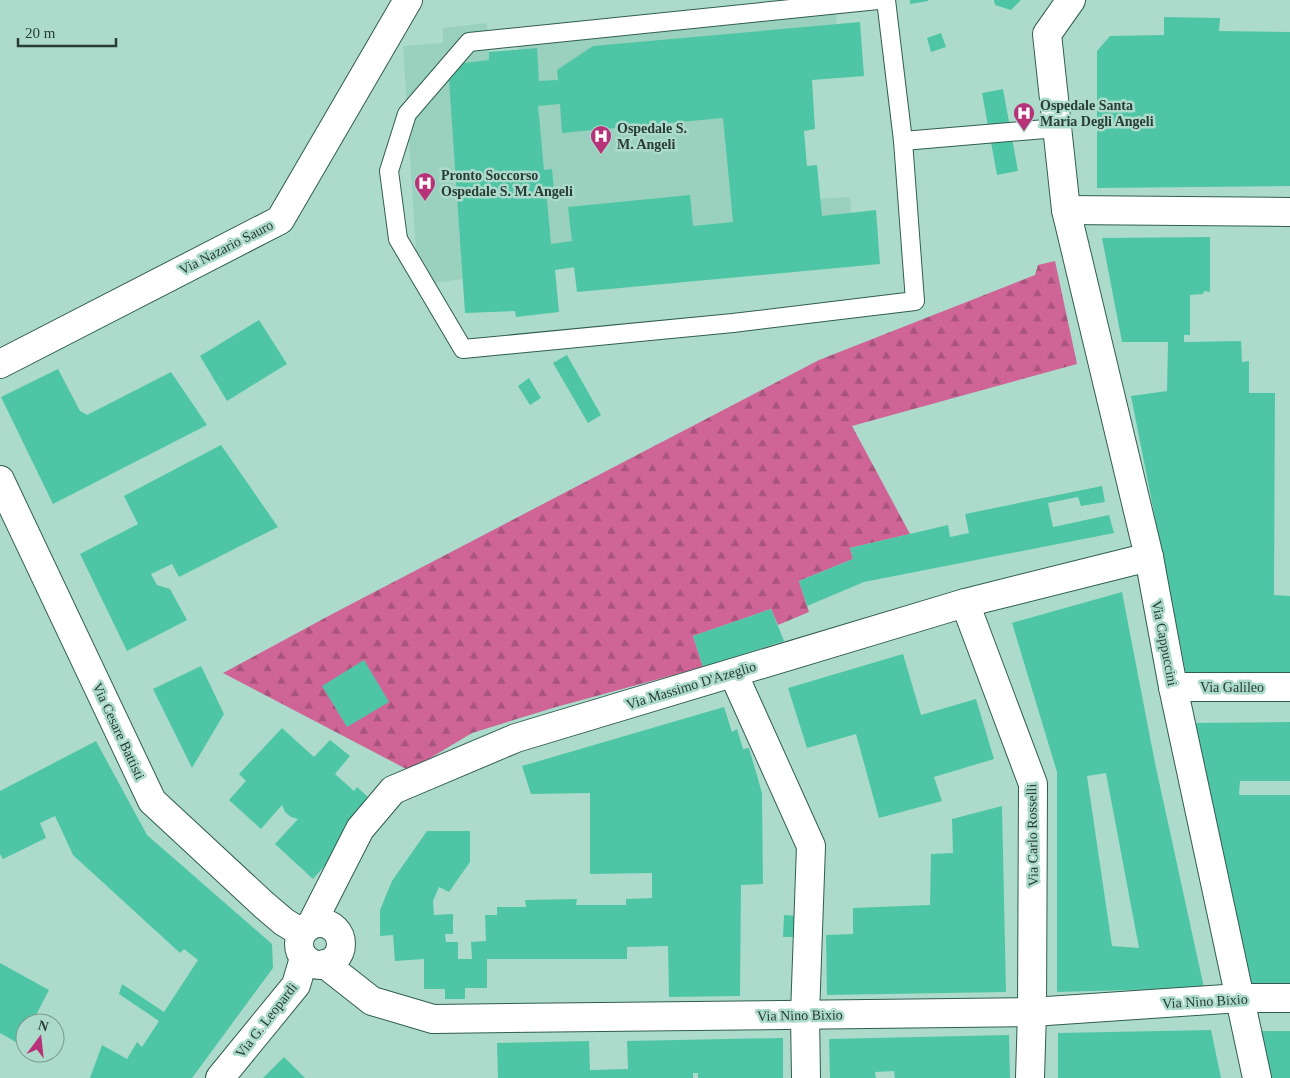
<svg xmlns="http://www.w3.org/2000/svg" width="1290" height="1078" viewBox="0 0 1290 1078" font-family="Georgia,serif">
  <defs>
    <pattern id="forest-firs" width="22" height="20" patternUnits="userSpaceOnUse" patternTransform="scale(1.25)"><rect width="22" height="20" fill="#cf6497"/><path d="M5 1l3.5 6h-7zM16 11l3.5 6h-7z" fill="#a8547c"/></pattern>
  </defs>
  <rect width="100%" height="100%" fill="#acdbcb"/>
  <polygon fill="#99d1be" points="835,6 840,57 784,60 797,200 850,197 855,247 535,271 508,286 463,290 463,279 418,285 403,46 443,43 443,28 487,23 490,66 518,64 519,45 553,23"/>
  <polygon fill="url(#forest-firs)" points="1055,261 1077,364 852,426 910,534 850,548 853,559 799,581 809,612 778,625 771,609 693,636 703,667 556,707 472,733 432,757 414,773 223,673 336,612 819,360 1035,275 1038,265"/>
  <g fill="#4ec6a5" fill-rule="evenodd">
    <polygon points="910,0 928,0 928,1 910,4"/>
    <polygon points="994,0 1021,0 1011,10 995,5"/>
    <polygon points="1164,17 1220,18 1219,31 1290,32 1290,186 1097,188 1097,51 1110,36 1164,35"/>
    <path d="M860 22 864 76 812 80 815 129 804 131 807 166 817 165 822 216 876 210 880 264 577 292 574 267 555 270 559 312 516 317 515 311 465 313 448 65 489 60V52L537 48 539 81 558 80 557 70 593 46ZM560 104 562 133 723 118 733 222 693 226 690 195 568 207 572 241 551 244 546 189H554L552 169 544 170 538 106Z"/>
    <polygon points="941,33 946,47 931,52 927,38"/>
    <polygon points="1003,89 1018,171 997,175 982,93"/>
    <polygon points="1210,237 1210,292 1204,291 1203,294 1190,295 1190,335 1184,335 1184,342 1241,341 1242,362 1249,361 1249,393 1275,393 1274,595 1290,596 1290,674 1186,674 1131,396 1167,391 1168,342 1122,342 1102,238"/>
    <polygon points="259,320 287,364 227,401 200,356"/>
    <polygon points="567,355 601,415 588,423 553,363"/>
    <polygon points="58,369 80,411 87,415 171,372 207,425 53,504 1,397"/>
    <polygon points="529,378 541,398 530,405 518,386"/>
    <polygon points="221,445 278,527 179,577 172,564 151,574 157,585 170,589 187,620 127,651 80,554 138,524 124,496"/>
    <polygon points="1102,486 1105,502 1081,506 1078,497 1048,503 1053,527 1109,515 1114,533 864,582 807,606 799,581 853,559 850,548 948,525 950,537 969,533 965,514"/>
    <path d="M1122 592 1155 763 1204 988 1057 992V772L1012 623ZM1106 773 1139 948 1112 946 1087 776Z"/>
    <polygon points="771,609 784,641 703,667 693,636"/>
    <polygon points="903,654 921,715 976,699 994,759 934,777 942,801 879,818 856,734 807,748 788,688"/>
    <polygon points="364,660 389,702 347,727 322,686"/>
    <polygon points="201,666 224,714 192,768 153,689"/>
    <polygon points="724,707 732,732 737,729 743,749 749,748 762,793 763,884 741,885 740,996 669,997 668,946 627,947 627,959 487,959 487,988 465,988 465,999 445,999 445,989 424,989 424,959 395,961 393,935 380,936 380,910 392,881 427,831 470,831 470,862 449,892 439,887 433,901 434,915 453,914 453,934 445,934 446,942 458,942 458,959 472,959 471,942 486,941 485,915 497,915 497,907 526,907 525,900 577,899 576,905 626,905 626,899 652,898 652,873 590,874 590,793 531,794 522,766"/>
    <polygon points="1290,722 1290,781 1240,781 1239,795 1290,795 1290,987 1245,988 1194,723"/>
    <polygon points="282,728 314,757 330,740 350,756 335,774 354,791 357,787 378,806 313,879 275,844 298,819 291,817 285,812 282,805 261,829 229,800 246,781 239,774"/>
    <polygon points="96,741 147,835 272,944 273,968 192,1078 90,1078 102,1045 127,1059 137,1042 142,1047 159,1021 119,994 122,984 164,1012 198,960 184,949 180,953 73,855 55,816 40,823 46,838 3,859 0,854 0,791"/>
    <polygon points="1002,806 1006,992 827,995 826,935 853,934 853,908 930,905 931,854 953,853 952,819"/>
    <polygon points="784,915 800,916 799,937 783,937"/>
    <polygon points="0,963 49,990 32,1023 25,1023 25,1037 21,1045 0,1033"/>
    <polygon points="1211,1030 1221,1078 1058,1078 1058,1033"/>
    <polygon points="1254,1031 1290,1031 1290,1078 1263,1078"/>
    <polygon points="1009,1035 1010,1078 895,1078 894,1071 875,1072 876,1078 830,1078 829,1039"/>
    <polygon points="783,1038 783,1078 698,1078 698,1073 693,1073 693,1078 498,1078 497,1043 589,1041 590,1070 628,1069 627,1041"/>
    <polygon points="284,1057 305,1078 263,1078"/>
  </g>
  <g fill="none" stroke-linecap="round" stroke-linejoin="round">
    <g stroke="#315d50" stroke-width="20">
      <g id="lane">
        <polyline points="878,0 469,42 407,114 389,171 398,239 463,349 733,323 915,301 903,141 886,0"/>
        <polyline points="903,141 1057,128"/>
      </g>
    </g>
    <g stroke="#315d50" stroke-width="30">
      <g id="street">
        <polyline points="1071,0 1047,34 1066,210 1149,557 1173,687 1257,1078"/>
        <polyline points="1066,210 1290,212"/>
        <polyline points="0,364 280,220 408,0"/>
        <polyline points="0,480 152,801 264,905 284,922 302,933"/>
        <polyline points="965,603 1033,784 1032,1012 1030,1078"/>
        <polyline points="733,673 811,846 805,1015 806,1078"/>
        <polyline points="1173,687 1290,687"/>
        <circle cx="320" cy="944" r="21"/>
        <polyline points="311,925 360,829 393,790 516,738 965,603 1149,557"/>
        <polyline points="325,964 372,1001 433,1019 1032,1012 1240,998 1290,998"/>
        <polyline points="220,1078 296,985 304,958"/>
      </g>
    </g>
    <use href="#lane" stroke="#fff" stroke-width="18"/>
    <use href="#street" stroke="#fff" stroke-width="28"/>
  </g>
  <defs>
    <g id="hospital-pin" transform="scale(1.125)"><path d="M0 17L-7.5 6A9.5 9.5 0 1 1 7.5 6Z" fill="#b73379" stroke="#acdbcb"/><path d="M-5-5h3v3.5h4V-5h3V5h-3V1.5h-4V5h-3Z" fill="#fff"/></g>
  </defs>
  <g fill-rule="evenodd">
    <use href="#hospital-pin" x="1024" y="113"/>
    <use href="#hospital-pin" x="601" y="136"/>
    <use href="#hospital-pin" x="425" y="183"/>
  </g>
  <g text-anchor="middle" stroke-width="5" stroke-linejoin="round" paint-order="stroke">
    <g font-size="14" font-weight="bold" fill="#293c36" stroke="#acdbcb" text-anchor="start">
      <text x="1040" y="110">Ospedale Santa<tspan x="1040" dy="16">Maria Degli Angeli</tspan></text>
      <text x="617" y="133">Ospedale S.<tspan x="617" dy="16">M. Angeli</tspan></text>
      <text x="441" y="180">Pronto Soccorso<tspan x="441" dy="16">Ospedale S. M. Angeli</tspan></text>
    </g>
    <g font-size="14" fill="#293c36" stroke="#acdbcb">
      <text transform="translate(226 247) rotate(-27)" y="5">Via Nazario Sauro</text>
      <text transform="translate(1165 643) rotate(79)" y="5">Via Cappuccini</text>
      <text transform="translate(691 685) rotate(-17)" y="5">Via Massimo D'Azeglio</text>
      <text x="1232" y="692">Via Galileo</text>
      <text transform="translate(119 731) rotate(65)" y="5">Via Cesare Battisti</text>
      <text transform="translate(1032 835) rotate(-91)" y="5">Via Carlo Rosselli</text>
      <text transform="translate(1205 1001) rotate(-3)" y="5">Via Nino Bixio</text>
      <text transform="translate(800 1015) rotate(-1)" y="5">Via Nino Bixio</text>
      <text transform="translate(266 1020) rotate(-52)" y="5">Via G. Leopardi</text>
    </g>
  </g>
  <g transform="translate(40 1038) rotate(15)"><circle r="24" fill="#acdbcb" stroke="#789b8f"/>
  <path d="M0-4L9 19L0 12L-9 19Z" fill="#b73379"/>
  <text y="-8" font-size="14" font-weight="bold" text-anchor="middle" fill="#293c36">N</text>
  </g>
  <path d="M18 38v8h98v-8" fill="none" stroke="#293c36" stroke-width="2.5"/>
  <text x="25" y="38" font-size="15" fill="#293c36" stroke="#acdbcb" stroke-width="4" paint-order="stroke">20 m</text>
</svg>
